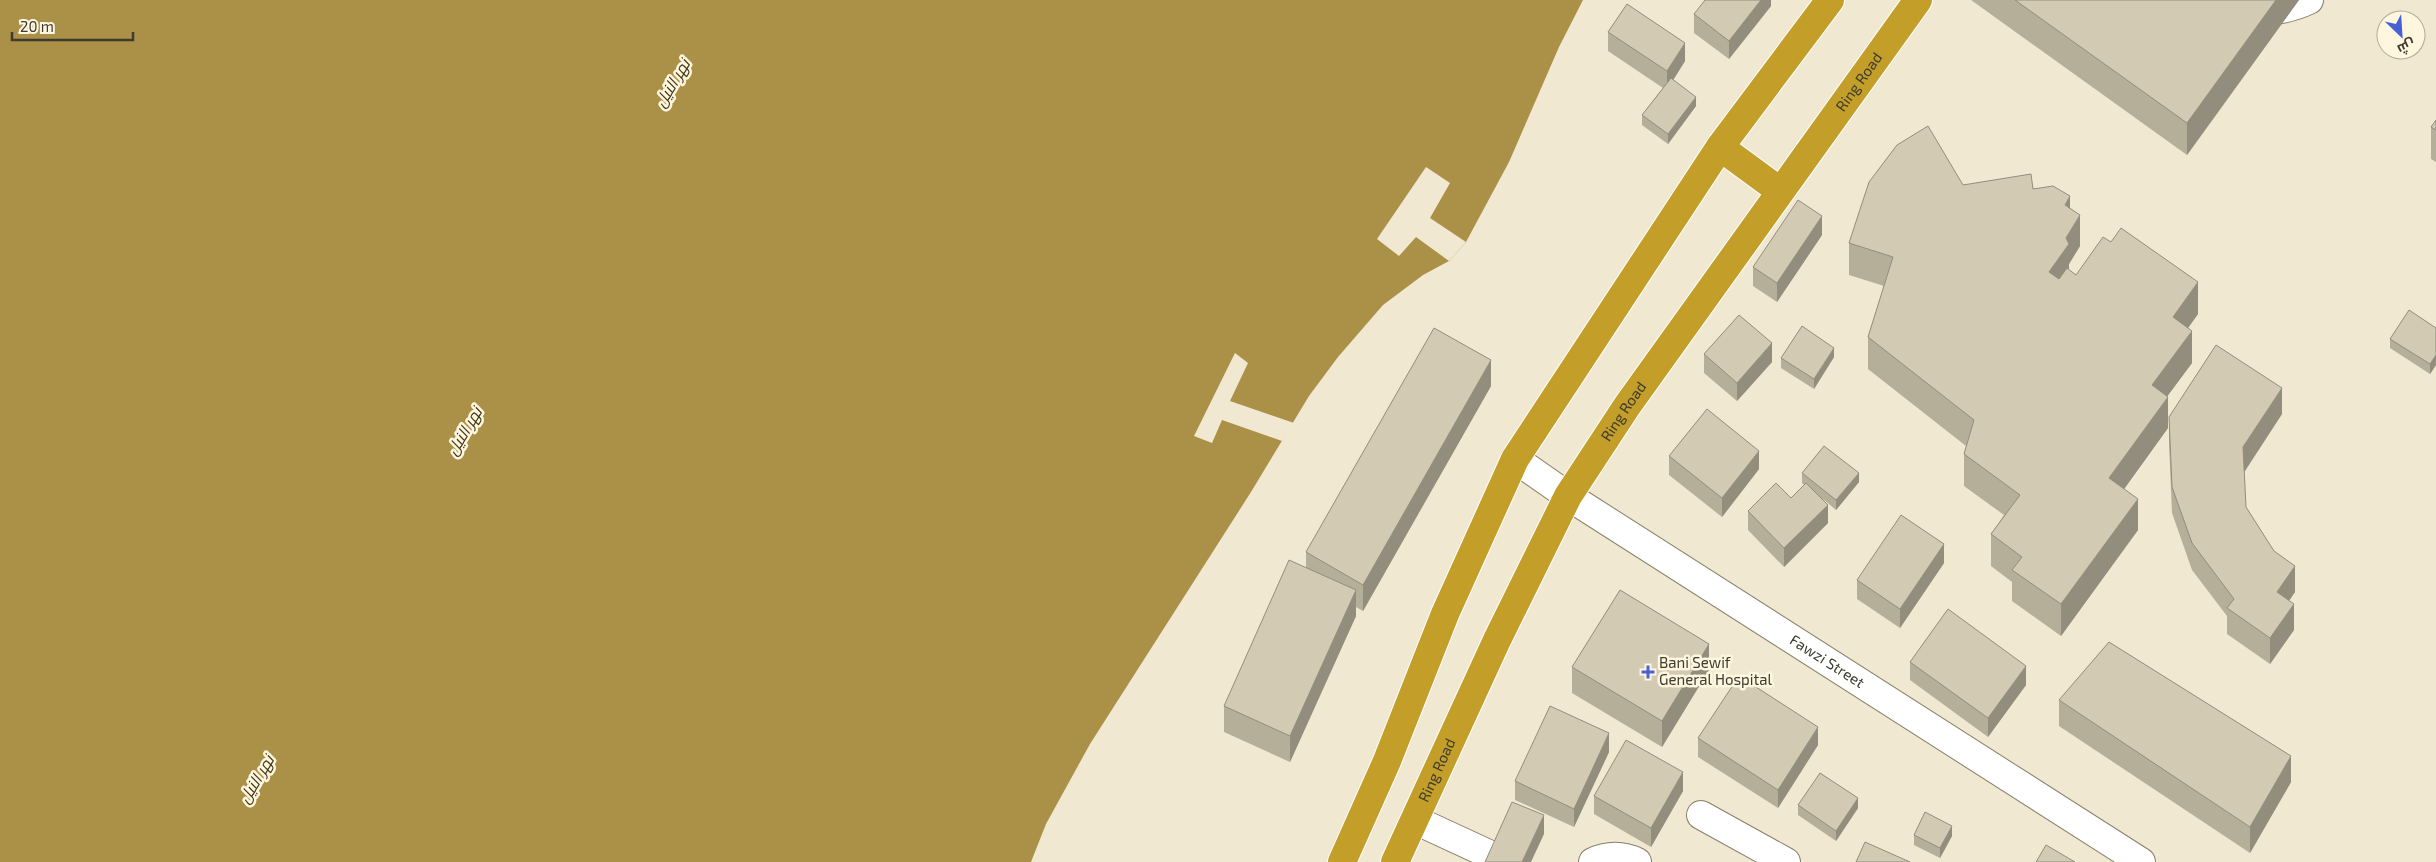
<svg xmlns="http://www.w3.org/2000/svg" width="2436" height="862" viewBox="0 0 2436 862" font-family="'Exo 2',Cairo,sans-serif">
  <rect width="100%" height="100%" fill="#f1e8d1"/>
  <polygon fill="#ab9148" points="0,0 1583,0 1559,47 1509,162 1466,242 1449,261 1423,275 1383,305 1338,357 1309,396 1251,492 1090,744 1046,824 1031,862 0,862"/>
  <g fill="#f1e8d1">
    <polygon points="1426,167 1450,183 1430,218 1466,242 1449,261 1416,237 1399,256 1377,239"/>
    <polygon points="1235,353 1248,363 1230,401 1294,423 1282,441 1222,420 1212,443 1194,436"/>
  </g>
  <g fill="none" stroke-linecap="round" stroke-linejoin="round">
    <g stroke="#877f69" stroke-width="30">
      <g id="minor">
        <path d="M2201 0C2231 18 2279 14 2309 0"/>
        <path id="s1" d="M1515 459 1568 496 2141 862"/>
        <polyline points="1701,815 1786,862"/>
        <polyline points="1415,820 1495,857"/>
        <path d="M1593 862C1607 855 1623 855 1637 862"/>
      </g>
    </g>
    <g stroke="#fff" stroke-width="30">
      <g id="highway">
        <polyline points="1720,147 1780,191"/>
        <polyline points="1342,862 1387,761 1445,614 1515,459 1720,147 1830,0"/>
        <path id="s2" d="M1395 862 1497 640 1568 496 1627 406 1918 0"/>
      </g>
    </g>
    <use href="#minor" stroke="#fff" stroke-width="28"/>
    <use href="#highway" stroke="#c39e29" stroke-width="28"/>
  </g>
  <g fill="#b5ae99">
    <polygon points="1771,0 1771,6 1729,59 1694,33 1694,14"/>
    <polygon points="1971,0 2299,0 2187,155"/>
    <polygon points="1608,32 1685,61 1673,80 1696,106 1668,144 1642,125 1642,115 1663,88 1608,51"/>
    <polygon points="2436,120 2436,162 2431,159 2431,127"/>
    <polygon points="1963,185 2033,189 2070,208 2080,246 2069,264 2069,270 2076,275 2198,314 2188,328 2192,363 2167,396 2168,428 2124,489 2138,530 2061,636 2012,601 2012,582 1991,566 1991,534 2004,515 1964,486 1964,454 1966,446 1868,369 1868,337 1884,286 1849,275 1849,243"/>
    <polygon points="1822,235 1777,302 1753,286 1753,267"/>
    <polygon points="2436,328 2436,365 2430,374 2390,348 2390,339"/>
    <polygon points="1704,354 1772,362 1737,401 1704,373"/>
    <polygon points="1834,357 1814,389 1781,368 1781,358"/>
    <polygon points="1491,386 1363,611 1356,607 1356,616 1290,762 1224,732 1224,706 1306,568 1306,552"/>
    <polygon points="2282,414 2244,472 2246,507 2295,592 2289,601 2294,630 2270,664 2227,634 2227,616 2192,570 2172,513 2169,443 2169,417"/>
    <polygon points="1669,456 1759,469 1722,517 1669,475"/>
    <polygon points="1802,473 1859,482 1836,510 1823,499 1828,523 1784,567 1748,530 1748,511 1791,498 1804,485 1802,483"/>
    <polygon points="1944,563 1900,628 1857,599 1857,580"/>
    <polygon points="1910,662 2026,685 1988,737 1910,680"/>
    <polygon points="1572,667 1709,670 1662,747 1572,693"/>
    <polygon points="2059,700 2291,782 2250,853 2059,726"/>
    <polygon points="1698,738 1818,745 1778,808 1698,757"/>
    <polygon points="1609,752 1574,827 1515,800 1515,781"/>
    <polygon points="1683,791 1651,847 1594,814 1594,796"/>
    <polygon points="1798,805 1858,808 1836,841 1798,815"/>
    <polygon points="1914,835 1952,836 1940,858 1914,845"/>
  </g>
  <g fill="#938d7d">
    <polygon points="1761,0 1771,0 1771,6 1729,59 1729,41"/>
    <polygon points="2276,0 2299,0 2187,155 2187,123"/>
    <polygon points="1685,43 1685,61 1667,90 1667,71"/>
    <polygon points="1696,97 1696,106 1668,144 1668,134"/>
    <polygon points="2070,196 2070,227 2065,205"/>
    <polygon points="2080,215 2080,246 2069,264 2069,276 2049,304 2049,272 2066,238"/>
    <polygon points="1822,216 1822,235 1777,302 1777,283"/>
    <polygon points="2198,282 2198,314 2173,349 2173,317"/>
    <polygon points="2192,331 2192,363 2152,417 2152,385"/>
    <polygon points="1772,343 1772,362 1737,401 1737,383"/>
    <polygon points="1834,348 1834,357 1814,389 1814,379"/>
    <polygon points="2436,355 2436,365 2430,374 2430,364"/>
    <polygon points="1491,360 1491,386 1363,611 1363,585"/>
    <polygon points="2282,388 2282,414 2243,474 2243,447"/>
    <polygon points="2168,397 2168,428 2109,510 2109,478"/>
    <polygon points="1759,451 1759,469 1722,517 1722,498"/>
    <polygon points="1859,473 1859,482 1836,510 1836,500"/>
    <polygon points="2138,499 2138,530 2061,636 2061,604"/>
    <polygon points="1828,505 1828,523 1784,567 1784,548"/>
    <polygon points="1944,544 1944,563 1900,628 1900,609"/>
    <polygon points="2295,566 2295,592 2277,618 2277,592"/>
    <polygon points="1356,590 1356,616 1290,762 1290,736"/>
    <polygon points="2294,604 2294,630 2270,664 2270,638"/>
    <polygon points="1709,644 1709,670 1662,747 1662,721"/>
    <polygon points="2026,666 2026,685 1988,737 1988,718"/>
    <polygon points="1818,727 1818,745 1778,808 1778,790"/>
    <polygon points="1609,733 1609,752 1574,827 1574,809"/>
    <polygon points="2291,756 2291,782 2250,853 2250,827"/>
    <polygon points="1683,772 1683,791 1651,847 1651,828"/>
    <polygon points="1858,798 1858,808 1836,841 1836,831"/>
    <polygon points="1544,815 1544,834 1531,862 1522,862"/>
    <polygon points="1952,826 1952,836 1940,858 1940,848"/>
  </g>
  <g fill="#d2cab2" stroke="#938d7d">
    <polygon points="1705,0 1761,0 1729,41 1694,14"/>
    <polygon points="2015,0 2276,0 2187,123"/>
    <polygon points="1627,4 1685,43 1667,71 1608,32"/>
    <polygon points="1671,78 1696,97 1668,134 1642,115"/>
    <polygon points="2436,120 2436,130 2431,127"/>
    <polygon points="1928,126 1963,185 2031,174 2033,189 2053,186 2070,196 2065,205 2080,215 2066,238 2069,244 2049,272 2059,279 2067,268 2076,275 2103,237 2111,242 2121,228 2198,282 2173,317 2192,331 2152,385 2168,397 2109,478 2138,499 2061,604 2012,570 2022,557 1991,534 2020,495 1964,454 1974,420 1868,337 1893,257 1849,243 1869,182 1897,145"/>
    <polygon points="1798,200 1822,216 1777,283 1753,267"/>
    <polygon points="2409,310 2436,328 2436,355 2430,364 2390,339"/>
    <polygon points="1739,315 1772,343 1737,383 1704,354"/>
    <polygon points="1802,326 1834,348 1814,379 1781,358"/>
    <polygon points="1434,328 1491,360 1363,585 1306,552"/>
    <polygon points="2216,345 2282,388 2243,447 2246,507 2274,551 2295,566 2277,592 2294,604 2270,638 2227,608 2234,599 2192,543 2172,487 2169,417"/>
    <polygon points="1707,409 1759,451 1722,498 1669,456"/>
    <polygon points="1824,446 1859,473 1836,500 1802,473"/>
    <polygon points="1776,483 1791,498 1806,483 1828,505 1784,548 1748,511"/>
    <polygon points="1901,515 1944,544 1900,609 1857,580"/>
    <polygon points="1289,560 1356,590 1290,736 1224,706"/>
    <polygon points="1620,590 1709,644 1662,721 1572,667"/>
    <polygon points="1948,609 2026,666 1988,718 1910,662"/>
    <polygon points="2109,642 2291,756 2250,827 2059,700"/>
    <polygon points="1739,676 1818,727 1778,790 1698,738"/>
    <polygon points="1550,706 1609,733 1574,809 1515,781"/>
    <polygon points="1626,740 1683,772 1651,828 1594,796"/>
    <polygon points="1820,773 1858,798 1836,831 1798,805"/>
    <polygon points="1512,802 1544,815 1522,862 1485,862"/>
    <polygon points="1925,812 1952,826 1940,848 1914,835"/>
    <polygon points="1865,842 1910,862 1856,862"/>
    <polygon points="2046,845 2075,862 2036,862"/>
  </g>
  <path fill="#4760d4" stroke="#fef6de" stroke-width="2" d="M1645.5 664.5h5v5h5v5h-5v5h-5v-5h-5v-5h5z"/>
  <g text-anchor="middle" stroke-width="5" stroke-linejoin="round" paint-order="stroke">
    <g font-size="15" fill="#3e3b31" stroke="#fef6de">
      <text dy="5" stroke="none"><textPath href="#s2" startOffset="911">Ring Road</textPath></text>
      <text dy="5" stroke="none"><textPath href="#s2" startOffset="506">Ring Road</textPath></text>
      <text dy="5" stroke="none"><textPath href="#s1" startOffset="372">Fawzi Street</textPath></text>
      <text dy="5" stroke="none"><textPath href="#s2" startOffset="101">Ring Road</textPath></text>
    </g>
    <g font-size="15" fill="#3e3b31" stroke="#fef6de" text-anchor="start">
      <text x="1659" y="668">Bani Sewif<tspan x="1659" dy="17">General Hospital</tspan></text>
    </g>
    <g font-size="16" font-style="italic" fill="#3f3413" stroke="#fef6de">
      <text transform="translate(672 83) rotate(-59)" y="6">نهر النيل</text>
      <text transform="translate(464 431) rotate(-59)" y="6">نهر النيل</text>
      <text transform="translate(256 779) rotate(-59)" y="6">نهر النيل</text>
    </g>
  </g>
  <g transform="translate(2401 35) rotate(155)"><circle r="24" fill="#fef6de" stroke="#b1ab99"/>
  <path d="M0-4L9 19L0 12L-9 19Z" fill="#4760d4"/>
  <text y="-8" font-size="14" font-weight="bold" text-anchor="middle" fill="#3e3b31">ش</text>
  </g>
  <path d="M12 32v8h121v-8" fill="none" stroke="#3e3b31" stroke-width="2.5"/>
  <text x="20" y="32" font-size="15" fill="#3e3b31" stroke="#fef6de" stroke-width="4" paint-order="stroke">20 m</text>
</svg>
